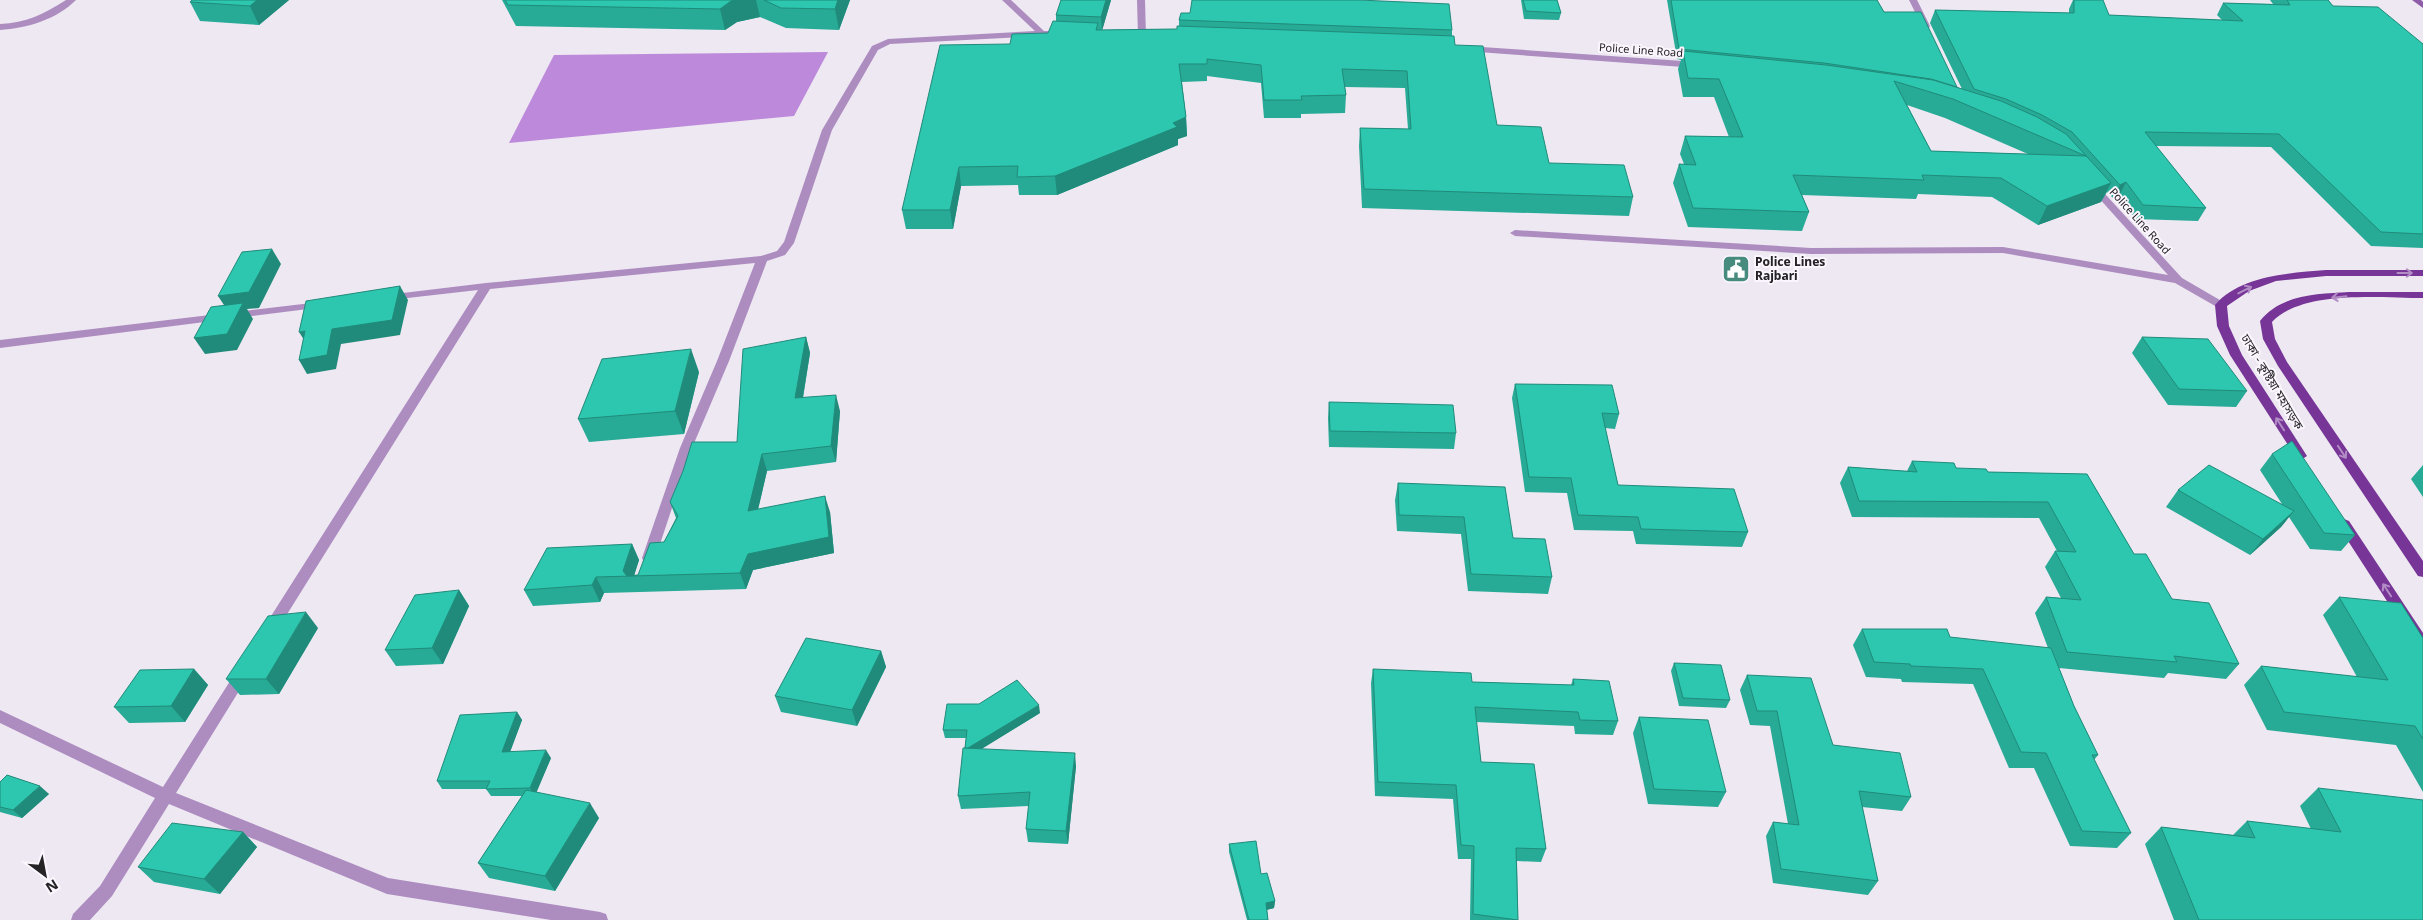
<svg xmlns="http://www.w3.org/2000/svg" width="2423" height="920" viewBox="0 0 2423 920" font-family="Georgia,'Noto Sans Bengali',serif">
  <rect width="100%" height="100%" fill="#eee8f2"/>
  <polygon fill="#bd8adb" points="828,52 794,116 509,143 554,55"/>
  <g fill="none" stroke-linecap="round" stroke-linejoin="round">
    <g fill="#ad8cc0" fill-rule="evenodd">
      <path d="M66 0H76C56 20 27 28 0 30V24C26 23 44 14 66 0Z"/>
      <polygon points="1002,0 1011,0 1044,31 1063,31 1067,34 1063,37 1042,36 890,44 878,50 832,130 794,243 785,255 767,261 729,361 692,448 654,562 644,562 642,558 680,448 717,361 755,263 490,289 276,632 271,634 266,632 264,628 266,624 478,290 390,300 386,299 385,297 386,295 486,283 761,256 777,251 784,242 822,130 872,46 888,39 1035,31"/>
      <polygon points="1137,0 1145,0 1146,37 1142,40 1138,37"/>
      <polygon points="1909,0 1917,0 1930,26 1929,28 1923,28"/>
      <polygon points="1467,46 1697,62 1701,65 1697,68 1464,51 1463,49"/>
      <polygon points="2092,182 2095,183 2182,278 2225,303 2227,305 2225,307 2217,307 2175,283 2003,253 1811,254 1515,236 1510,233 1515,230 1811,248 2003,247 2168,275 2089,187 2089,183"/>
      <polygon points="320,302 324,303 326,305 324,307 0,348 0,340"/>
      <polygon points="242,668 247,670 249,674 247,678 176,793 388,878 600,912 606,914 608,920 551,920 387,894 169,804 112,896 90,920 71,920 73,914 100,886 155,798 0,723 0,710 163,787 237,670"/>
    </g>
    <polygon fill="#8e5ca9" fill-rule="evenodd" points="2412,0 2421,0 2423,2 2423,8"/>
    <g fill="#773697" fill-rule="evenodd">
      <path d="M2326 270H2423V276H2326L2276 281 2249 291 2227 306 2229 326 2242 355 2307 456 2301 460 2297 459 2230 355 2217 326 2215 305C2240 275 2291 273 2326 270Z"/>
      <path d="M2349 292H2423V298C2381 298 2303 289 2272 322L2275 339 2287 362 2423 561V577L2418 576 2278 366 2263 339 2260 321C2281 294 2318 294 2349 292Z"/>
      <polygon points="2344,519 2349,521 2423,633 2423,651 2418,649 2339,527 2337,524 2339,521"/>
    </g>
  </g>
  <g fill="#27aa96" fill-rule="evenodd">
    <polygon points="192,0 289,0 259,25 200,21 190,2"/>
    <polygon points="502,0 850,0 839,30 786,28 760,17 737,22 725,30 516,26"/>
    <polygon points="1111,0 1102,30 1177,29 1179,26 1179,20 1190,13 1365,1 1452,30 1452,36 1455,45 1497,125 1549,163 1633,197 1629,216 1362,208 1359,146 1360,128 1408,129 1405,88 1345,87 1346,95 1345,113 1301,114 1301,118 1264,118 1261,83 1207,76 1207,81 1182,82 1186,117 1187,136 1178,139 1178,145 1057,195 1019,195 1018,185 961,186 953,229 906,229 902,210 1010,44 1048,33 1056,21 1056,15"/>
    <polygon points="1521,0 1557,0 1561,13 1559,20 1524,19"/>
    <path d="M1667 0H1877L1884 12 1957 87 1962 89 1930 23 1935 10 2069 13V9L2073 0H2074L2109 15 2222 20 2217 15 2223 3 2273 4 2270 0H2328L2333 6 2423 44V248L2371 246 2271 147 2156 146 2206 208 2198 221 2135 219 2119 196 2113 198 2107 192 2101 202 2038 225 1992 197 1918 194 1916 199 1802 195 1809 212 1802 231 1688 227 1673 183 1679 164H1684L1680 154 1685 136 1729 137 1714 97H1683L1678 69 1681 60 1677 59ZM1907 105 1945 118 2028 154 1931 151Z"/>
    <polygon points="806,337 810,353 803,398 840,411 836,462 767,471 758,509 830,512 834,553 753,570 746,589 604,593 600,602 533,606 524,590 632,544 639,560 634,575 638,575 664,542 676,518 670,502 737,442"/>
    <polygon points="2142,337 2247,391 2236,407 2168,405 2132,353"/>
    <polygon points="699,372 684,434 589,442 578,419"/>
    <polygon points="1515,384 1619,414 1615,429 1605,428 1618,485 1748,532 1742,547 1636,544 1633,531 1574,530 1567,493 1525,492 1512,398"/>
    <polygon points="1329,402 1456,433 1454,449 1329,447 1328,418"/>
    <polygon points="2272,454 2355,535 2341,551 2310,549 2289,517 2281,527 2250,555 2166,507 2178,490 2282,504 2260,470"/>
    <polygon points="1912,461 1956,468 1988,472 2087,474 2134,554 2172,599 2239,664 2226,679 2168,673 2164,678 2059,668 2074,706 2098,755 2094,760 2131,833 2117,848 2070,846 2034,768 2009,768 1973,684 1902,682 1901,679 1866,677 1853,645 1862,629 2048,648 2035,613 2046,597 2061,598 2045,567 2055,551 2057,551 2039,518 1852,517 1840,483 1848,467 1907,471"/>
    <polygon points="2423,465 2423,497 2411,479"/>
    <polygon points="1398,483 1513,538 1552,577 1548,594 1468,591 1461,534 1397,531 1395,500"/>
    <polygon points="459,590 469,606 443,664 396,666 385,650"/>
    <polygon points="2339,597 2423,638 2423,792 2396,745 2267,730 2244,685 2261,666 2357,677 2323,615"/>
    <polygon points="318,628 279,694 240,695 226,679"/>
    <polygon points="881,651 886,667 857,726 781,712 775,696"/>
    <polygon points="1674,663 1730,700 1726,708 1679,706 1671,671"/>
    <polygon points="194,669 208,685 185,722 129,723 114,707"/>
    <polygon points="1373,669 1472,682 1571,685 1573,679 1618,721 1613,735 1575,734 1574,726 1476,722 1481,762 1546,849 1541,862 1517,861 1518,920 1470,920 1471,859 1458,859 1453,799 1375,796 1371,683"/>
    <polygon points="1747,675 1833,745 1911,797 1902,811 1862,807 1878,881 1868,895 1773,883 1766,836 1773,822 1788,824 1770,726 1750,725 1740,690"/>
    <polygon points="517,712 522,720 510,752 551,758 536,792 599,818 555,891 489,878 478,863 522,796 491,796 486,789 442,789 437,781"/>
    <polygon points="1040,713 981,749 1076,766 1068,844 1028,842 1026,829 1029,806 961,809 958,796 966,738 945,738 943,730"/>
    <polygon points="1639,717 1726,792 1718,807 1648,804 1633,733"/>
    <polygon points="0,782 49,794 22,818 0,812"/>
    <polygon points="2318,788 2423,920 2174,920 2145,844 2161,827 2233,835 2247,821 2311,829 2300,806"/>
    <polygon points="243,832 257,847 220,894 154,882 138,867"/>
    <polygon points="1229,844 1275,901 1274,908 1267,910 1268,920 1247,920 1229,852"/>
  </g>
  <g fill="#208b7a">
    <polygon points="257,0 289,0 259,25 250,6"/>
    <polygon points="736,0 756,0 760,17 737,22 725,30 720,9 731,1"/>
    <polygon points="838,0 850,0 839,30 835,9"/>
    <polygon points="1106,0 1111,0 1102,31 1101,17"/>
    <polygon points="1186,117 1187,136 1178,139 1178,145 1057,195 1055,176 1173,123"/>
    <polygon points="959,167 961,186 953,229 950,210"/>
    <polygon points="2126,182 2119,196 2113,198 2120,185"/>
    <polygon points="2111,183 2101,202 2038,225 2047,206"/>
    <polygon points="272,249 281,264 259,308 247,309 253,319 237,350 205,354 194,338 228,311 218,296"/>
    <polygon points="400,286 408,300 400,335 341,344 336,369 307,374 299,360 332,329"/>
    <polygon points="305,331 308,346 299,332"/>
    <polygon points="806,337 810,353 800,415 795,398"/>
    <polygon points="691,349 699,372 684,434 675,411"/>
    <polygon points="836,395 840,411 836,462 831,446"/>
    <polygon points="762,454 767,471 754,527 748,511"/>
    <polygon points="825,496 830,512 834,553 753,570 746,589 740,573 748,554"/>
    <polygon points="2294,511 2281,527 2250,555 2263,539"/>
    <polygon points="632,544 639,560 634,576 626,576 623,571"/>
    <polygon points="596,577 604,593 600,602 592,585"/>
    <polygon points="459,590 469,606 443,664 432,648"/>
    <polygon points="306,612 318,628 279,694 266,679"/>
    <polygon points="881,651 886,667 857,726 852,710"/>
    <polygon points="194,669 208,685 185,722 171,706"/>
    <polygon points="1039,705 1040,713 967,758 965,750"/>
    <polygon points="517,712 522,720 507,760 502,752"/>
    <polygon points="546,750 551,758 535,796 530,788"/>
    <polygon points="1075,753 1076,766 1068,844 1066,831"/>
    <polygon points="40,786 49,794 22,818 13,810"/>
    <polygon points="590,803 599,818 555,891 545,876"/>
    <polygon points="243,832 257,847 220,894 204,879"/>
    <polygon points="1275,901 1274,908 1265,910 1266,903"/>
  </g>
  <g fill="#2dc6af" stroke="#208b7a" fill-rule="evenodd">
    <polygon points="192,0 257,0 250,6 190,2"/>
    <polygon points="505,0 736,0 731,1 720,9 508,5"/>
    <polygon points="764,0 838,0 835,9 781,8"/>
    <polygon points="1061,0 1106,0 1101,17 1056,15"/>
    <polygon points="1192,0 1359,0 1449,4 1452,30 1179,20 1181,13 1190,13"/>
    <polygon points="1523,0 1557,0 1561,13 1526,11"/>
    <polygon points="1671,0 1877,0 1884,12 1921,12 1957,87 1931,79 1824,63 1679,49"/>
    <polygon points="2074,0 2103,0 2109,15 2243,21 2223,3 2290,5 2287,0 2328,0 2333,6 2378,7 2423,44 2423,234 2381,232 2279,134 2145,132 2206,208 2143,205 2126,182 2120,185 2072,132 2042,115 2006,99 1974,89 1935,10 2074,13"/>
    <polygon points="1053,21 1098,23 1096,30 1177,29 1177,26 1454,36 1455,45 1483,46 1497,125 1541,127 1549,163 1624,165 1633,197 1364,189 1360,128 1411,129 1407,71 1342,69 1346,95 1301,96 1302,100 1264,100 1261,65 1207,59 1207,64 1179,64 1186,117 1173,123 1177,127 1055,176 1017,177 1018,166 959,167 950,210 902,210 940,45 1010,44 1012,34 1048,33"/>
    <path d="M1683 51 1826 65 1933 80 2001 101 2037 117 2066 134 2111 183 2047 206 2001 178 1922 175 1924 180 1793 175 1809 212 1693 208 1679 164 1696 165 1685 136 1743 137 1719 79 1688 78ZM1894 81 1953 99 2086 156 1931 151Z"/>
    <polygon points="272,249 249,292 218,296 242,252"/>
    <polygon points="400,286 392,320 332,329 327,355 299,360 305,331 299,332 306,301"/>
    <polygon points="243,303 227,334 194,338 211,307"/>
    <polygon points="806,337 795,398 836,395 831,446 762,454 748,511 825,496 829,537 748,554 740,573 596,577 592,585 524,590 547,548 632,544 623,571 627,576 638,575 650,543 664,542 678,516 670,502 683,471 692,442 737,442 743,349"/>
    <polygon points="2142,337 2208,339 2247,391 2179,389"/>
    <polygon points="691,349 675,411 578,419 602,359"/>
    <polygon points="1515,384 1612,385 1619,414 1602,413 1618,485 1734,489 1748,532 1641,529 1638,517 1578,515 1571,478 1529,477"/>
    <polygon points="1329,402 1453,405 1456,433 1330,431"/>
    <polygon points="2292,441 2355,535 2324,533 2272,454"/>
    <polygon points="1912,461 1954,463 1956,468 1986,469 1988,472 2087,474 2134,554 2146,554 2172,599 2209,603 2239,664 2174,656 2177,662 2067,652 2046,597 2081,600 2055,551 2076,552 2048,502 1859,501 1848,467 1917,472"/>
    <polygon points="2209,465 2294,511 2263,539 2178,490"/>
    <polygon points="1398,483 1505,487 1513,538 1545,539 1552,577 1471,574 1464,517 1399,515"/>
    <polygon points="459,590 432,648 385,650 415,595"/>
    <polygon points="2339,597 2401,603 2423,638 2423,739 2415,726 2284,712 2261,666 2388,680"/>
    <polygon points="306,612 266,679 226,679 268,616"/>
    <polygon points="1862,629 1947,629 1950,637 2051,648 2074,706 2098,755 2092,755 2131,833 2082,831 2046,753 2021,752 1983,669 1911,666 1910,664 1874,662"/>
    <polygon points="806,638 881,651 852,710 775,696"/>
    <polygon points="1674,663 1721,665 1730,700 1683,698"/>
    <polygon points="194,669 171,706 114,707 140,670"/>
    <polygon points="1373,669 1471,673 1472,682 1574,685 1573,679 1609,681 1618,721 1580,720 1578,712 1475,707 1481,762 1534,764 1546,849 1516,848 1518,920 1473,914 1474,846 1461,845 1456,785 1378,782"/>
    <polygon points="1747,675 1811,678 1833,745 1900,753 1911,797 1859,791 1878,881 1781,869 1773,822 1799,825 1777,711 1757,711"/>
    <polygon points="1017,680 1039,705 968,748 965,748 967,730 943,730 947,704 979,704"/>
    <polygon points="517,712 502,752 546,750 530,788 486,789 490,781 437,781 460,715"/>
    <polygon points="1639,717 1708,720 1726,792 1654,789"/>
    <polygon points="963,748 1075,753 1066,831 1026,829 1030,792 958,796"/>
    <polygon points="7,775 40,786 13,810 0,807 0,782"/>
    <polygon points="2318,788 2423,800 2423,920 2199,920 2161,827 2255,838 2247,821 2341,832"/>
    <polygon points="526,790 590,803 545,876 478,863"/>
    <polygon points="172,823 243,832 204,879 138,867"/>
    <polygon points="1256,841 1261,874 1267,873 1275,901 1266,903 1268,920 1249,920 1229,844"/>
  </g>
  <defs><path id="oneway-shaft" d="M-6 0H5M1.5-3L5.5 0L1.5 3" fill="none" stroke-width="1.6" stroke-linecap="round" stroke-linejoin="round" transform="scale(1.25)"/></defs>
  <g stroke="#b28cc5">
    <use href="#oneway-shaft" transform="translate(2405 273)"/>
    <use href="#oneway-shaft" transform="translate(2245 290) rotate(-27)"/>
    <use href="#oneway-shaft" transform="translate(2339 297) rotate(174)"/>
    <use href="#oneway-shaft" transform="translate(2280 424) rotate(-123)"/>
    <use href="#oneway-shaft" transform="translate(2342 452) rotate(56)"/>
    <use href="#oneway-shaft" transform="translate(2387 590) rotate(-123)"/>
  </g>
  <defs>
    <g id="civic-square" transform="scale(1.4375)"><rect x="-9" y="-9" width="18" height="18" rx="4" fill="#478b7e" stroke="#fbf6fe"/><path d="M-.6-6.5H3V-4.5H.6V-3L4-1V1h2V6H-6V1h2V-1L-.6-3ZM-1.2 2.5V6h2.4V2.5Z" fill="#fff"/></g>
  </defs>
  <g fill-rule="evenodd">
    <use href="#civic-square" x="1736" y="269"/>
  </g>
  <g text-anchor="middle" stroke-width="4" stroke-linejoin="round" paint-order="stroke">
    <g font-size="11" fill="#252326" stroke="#fbf6fe">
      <text transform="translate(1641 50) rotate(4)" y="4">Police Line Road</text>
      <text transform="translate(2140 221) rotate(48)" y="4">Police Line Road</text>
    </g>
    <g font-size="12" font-weight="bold" fill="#252326" stroke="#fbf6fe" text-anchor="start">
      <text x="1755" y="266">Police Lines<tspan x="1755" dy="14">Rajbari</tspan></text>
    </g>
    <g font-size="12" fill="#252326" stroke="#fbf6fe">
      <text transform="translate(2272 382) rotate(59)" y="4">ঢাকা - কুষ্টিয়া মহাসড়ক</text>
    </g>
  </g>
  <g transform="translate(45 875) rotate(148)" stroke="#fbf6fe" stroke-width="4" paint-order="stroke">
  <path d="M0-4L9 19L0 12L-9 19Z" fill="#252326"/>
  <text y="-8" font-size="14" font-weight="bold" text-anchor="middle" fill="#252326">N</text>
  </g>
</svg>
